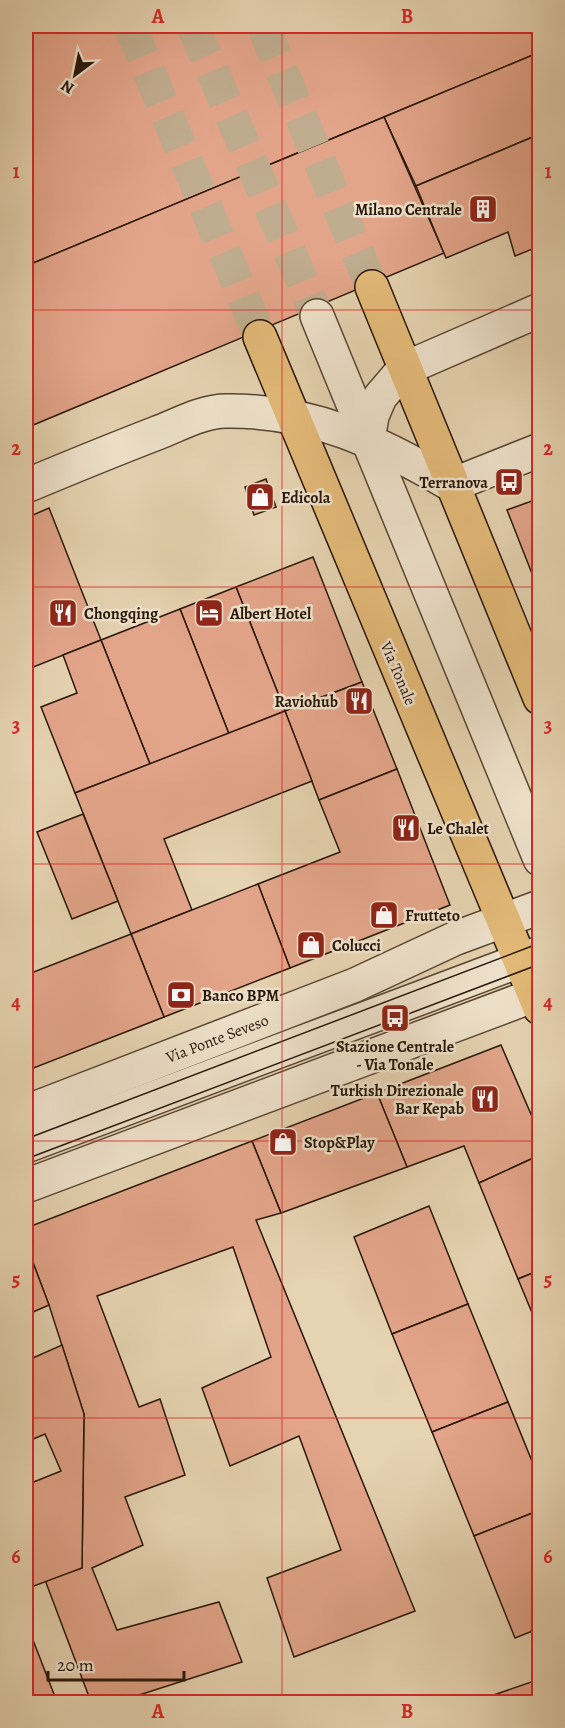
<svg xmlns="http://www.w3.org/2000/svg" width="565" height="1728" viewBox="0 0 565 1728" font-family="Alegreya,serif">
  <rect width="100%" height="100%" fill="#e6d3b1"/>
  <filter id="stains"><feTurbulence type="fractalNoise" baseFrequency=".00333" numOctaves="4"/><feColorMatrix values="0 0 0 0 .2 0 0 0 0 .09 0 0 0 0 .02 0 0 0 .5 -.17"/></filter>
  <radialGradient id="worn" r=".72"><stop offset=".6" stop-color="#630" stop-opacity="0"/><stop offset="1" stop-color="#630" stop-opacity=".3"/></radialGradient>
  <g fill="#e3a58a" stroke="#271609" stroke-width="1.5">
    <polygon points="26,26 540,26 540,52 26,266"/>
    <polygon points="540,52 540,134 416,186 384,117"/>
    <polygon points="384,117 444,253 26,428 26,266"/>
    <polygon points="540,134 540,246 515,256 508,232 446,258 416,186"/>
    <polygon points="266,479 276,507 254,515 245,487"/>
    <polygon points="540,498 540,594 507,510"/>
    <polygon points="49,508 101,640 26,670 26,518"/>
    <polygon points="313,557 362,682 285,711 236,587"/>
    <polygon points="236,587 285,711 229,734 180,609"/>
    <polygon points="180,609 229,734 150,764 101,640"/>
    <polygon points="101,640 150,764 75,793 41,707 77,693 63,655"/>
    <polygon points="362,682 397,769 319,800 285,711"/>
    <polygon points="285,711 312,781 164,839 192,910 131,934 75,793"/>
    <polygon points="397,769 450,905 290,968 258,884 340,852 319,800"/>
    <polygon points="83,814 118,901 72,919 37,832"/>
    <polygon points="258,884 290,968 164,1017 131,934"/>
    <polygon points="131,934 164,1017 26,1071 26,975"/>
    <polygon points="501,1045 540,1135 540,1155 479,1183 464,1146 407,1167 377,1093"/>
    <polygon points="377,1093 407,1167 281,1213 252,1141"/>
    <polygon points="252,1141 281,1213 256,1220 415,1611 294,1657 267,1578 341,1550 299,1436 230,1466 202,1388 271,1357 233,1247 97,1296 139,1407 160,1399 185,1475 125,1497 143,1545 92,1568 117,1630 219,1602 242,1662 136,1696 139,1702 91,1702 45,1580 82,1568 84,1414 49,1305 26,1244 26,1228"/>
    <polygon points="540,1155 540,1270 518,1279 479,1183"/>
    <polygon points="429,1206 468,1304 392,1334 354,1237"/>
    <polygon points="26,1244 49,1305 26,1315"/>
    <polygon points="540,1270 540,1332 518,1279"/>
    <polygon points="468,1304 508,1402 432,1432 392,1334"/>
    <polygon points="62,1345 84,1414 82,1568 26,1589 26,1485 61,1471 45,1434 26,1442 26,1361"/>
    <polygon points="508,1402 540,1481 540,1510 474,1536 432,1432"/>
    <polygon points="540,1510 540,1628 515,1638 474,1536"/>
    <polygon points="26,1622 57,1702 26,1702"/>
    <polygon points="540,1628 540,1660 531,1631"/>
    <polygon points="540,1679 540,1702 486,1702 485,1698"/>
  </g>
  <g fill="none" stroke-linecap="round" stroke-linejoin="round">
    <polyline stroke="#c0ad8f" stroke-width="33" stroke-dasharray="33 16" stroke-linecap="butt" points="193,26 317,316"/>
    <g stroke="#c0ad8f" stroke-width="33" stroke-dasharray="33 16" stroke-linecap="butt">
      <polyline points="130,26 260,337"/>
      <polyline points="263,26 372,287"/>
    </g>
    <g stroke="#574533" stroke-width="36">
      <g id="minor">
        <polyline points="317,316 540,859"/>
        <polyline points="368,440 372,416 380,397 404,369 540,310"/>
        <path d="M26 486C69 468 113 450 157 433 178 425 203 411 226 411 313 410 379 442 452 485L540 450"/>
        <polyline points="26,1112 355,985 456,938 540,907"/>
        <polyline points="26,1146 540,953"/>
        <polyline points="26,1186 540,993"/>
      </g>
    </g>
    <g stroke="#271609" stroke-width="36">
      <g id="major">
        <polyline points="372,287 540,698"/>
        <polyline points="260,337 540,1008"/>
      </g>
    </g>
    <use href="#minor" stroke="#efe2cc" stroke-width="33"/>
    <use href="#major" stroke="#e3ba78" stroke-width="33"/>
    <g stroke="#271609" stroke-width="1.5">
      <polyline points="26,1139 540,943"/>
      <polyline points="26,1159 540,964"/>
    </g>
  </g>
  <path fill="none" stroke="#d62828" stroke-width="1.5" stroke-opacity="0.55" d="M282 26V1702M26 310H540M26 587H540M26 864H540M26 1141H540M26 1418H540"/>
  <defs>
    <g id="building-square" transform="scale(1.5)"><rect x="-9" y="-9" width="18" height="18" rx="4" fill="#8f2418" stroke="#efe2cc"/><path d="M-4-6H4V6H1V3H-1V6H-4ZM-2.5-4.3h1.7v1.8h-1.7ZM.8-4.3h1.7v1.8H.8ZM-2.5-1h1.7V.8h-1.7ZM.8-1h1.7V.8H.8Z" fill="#fff"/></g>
    <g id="bus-square" transform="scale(1.5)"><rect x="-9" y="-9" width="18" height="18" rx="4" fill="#8f2418" stroke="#efe2cc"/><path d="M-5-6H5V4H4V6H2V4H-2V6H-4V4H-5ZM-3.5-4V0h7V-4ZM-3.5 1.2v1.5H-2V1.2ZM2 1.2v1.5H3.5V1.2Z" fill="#fff"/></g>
    <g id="shop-square" transform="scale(1.5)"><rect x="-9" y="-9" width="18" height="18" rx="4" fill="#8f2418" stroke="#efe2cc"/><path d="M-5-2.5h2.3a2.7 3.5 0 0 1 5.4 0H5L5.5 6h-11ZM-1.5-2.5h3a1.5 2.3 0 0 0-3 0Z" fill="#fff"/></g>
    <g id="restaurant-square" transform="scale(1.5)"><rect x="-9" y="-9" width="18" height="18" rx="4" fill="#8f2418" stroke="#efe2cc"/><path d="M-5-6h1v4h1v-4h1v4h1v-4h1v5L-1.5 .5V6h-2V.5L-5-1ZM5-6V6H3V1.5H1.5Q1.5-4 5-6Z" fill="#fff"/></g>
    <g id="hotel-square" transform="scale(1.5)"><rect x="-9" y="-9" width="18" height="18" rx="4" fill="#8f2418" stroke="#efe2cc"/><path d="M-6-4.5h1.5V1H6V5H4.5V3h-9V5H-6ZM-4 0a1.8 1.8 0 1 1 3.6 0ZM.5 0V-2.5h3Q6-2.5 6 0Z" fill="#fff"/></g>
    <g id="bank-square" transform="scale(1.5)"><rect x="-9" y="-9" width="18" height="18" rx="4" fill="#8f2418" stroke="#efe2cc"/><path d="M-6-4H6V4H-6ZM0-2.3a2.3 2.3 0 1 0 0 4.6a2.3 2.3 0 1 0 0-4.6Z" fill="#fff"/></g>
  </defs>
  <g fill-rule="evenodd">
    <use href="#building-square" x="483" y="209"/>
    <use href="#bus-square" x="509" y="482"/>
    <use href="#shop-square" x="260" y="497"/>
    <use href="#restaurant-square" x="63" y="613"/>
    <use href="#hotel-square" x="209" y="613"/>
    <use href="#restaurant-square" x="359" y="701"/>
    <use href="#restaurant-square" x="406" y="828"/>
    <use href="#shop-square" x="384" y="915"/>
    <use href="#shop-square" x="311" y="945"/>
    <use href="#bank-square" x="181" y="995"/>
    <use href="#bus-square" x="395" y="1018"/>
    <use href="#restaurant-square" x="485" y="1099"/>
    <use href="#shop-square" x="283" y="1142"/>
  </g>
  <g text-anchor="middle" stroke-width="5" stroke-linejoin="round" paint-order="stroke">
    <g font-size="16" font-weight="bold" fill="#271609" stroke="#efe2cc" text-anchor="start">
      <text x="462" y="215" text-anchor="end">Milano Centrale</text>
      <text x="488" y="488" text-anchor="end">Terranova</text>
      <text x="281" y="503">Edicola</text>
      <text x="84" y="619">Chongqing</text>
      <text x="230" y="619">Albert Hotel</text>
      <text x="338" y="707" text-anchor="end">Raviohub</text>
      <text x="427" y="834">Le Chalet</text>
      <text x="405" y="921">Frutteto</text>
      <text x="332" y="951">Colucci</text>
      <text x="202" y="1001">Banco BPM</text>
      <text x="395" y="1052" text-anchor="middle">Stazione Centrale<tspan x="395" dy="18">- Via Tonale</tspan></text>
      <text x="464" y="1096" text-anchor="end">Turkish Direzionale<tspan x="464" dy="18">Bar Kepab</tspan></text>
      <text x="304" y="1148">Stop&amp;Play</text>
    </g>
    <g font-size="16" fill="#271609" stroke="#efe2cc">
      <text transform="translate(399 673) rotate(67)" y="6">Via Tonale</text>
      <text transform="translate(217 1038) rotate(-21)" y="6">Via Ponte Seveso</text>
    </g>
  </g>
  <rect width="565" height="1728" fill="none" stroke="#e6d3b1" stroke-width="66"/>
  <g transform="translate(75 75) rotate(212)" stroke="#efe2cc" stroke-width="4.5" paint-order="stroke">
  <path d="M0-4.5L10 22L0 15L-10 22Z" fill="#271609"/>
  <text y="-9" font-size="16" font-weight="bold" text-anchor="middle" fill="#271609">N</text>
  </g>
  <path d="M48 1671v9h136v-9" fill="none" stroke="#271609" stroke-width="3"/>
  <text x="57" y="1671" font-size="18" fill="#271609" stroke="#efe2cc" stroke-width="4.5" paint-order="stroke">20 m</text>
  <rect x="33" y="33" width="499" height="1662" fill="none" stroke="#d62828" stroke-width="2"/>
  <g font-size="20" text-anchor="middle" font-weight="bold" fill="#d62828">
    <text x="158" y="23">A</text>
    <text x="407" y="23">B</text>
    <text x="16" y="178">1</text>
    <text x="548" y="178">1</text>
    <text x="16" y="455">2</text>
    <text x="548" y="455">2</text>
    <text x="16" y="732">3</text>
    <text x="548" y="732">3</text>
    <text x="16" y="1009">4</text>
    <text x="548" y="1009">4</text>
    <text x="16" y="1286">5</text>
    <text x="548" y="1286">5</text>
    <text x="16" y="1563">6</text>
    <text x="548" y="1563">6</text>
    <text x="158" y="1718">A</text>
    <text x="407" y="1718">B</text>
  </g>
  <rect width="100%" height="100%" filter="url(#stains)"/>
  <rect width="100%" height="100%" fill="url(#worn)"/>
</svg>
